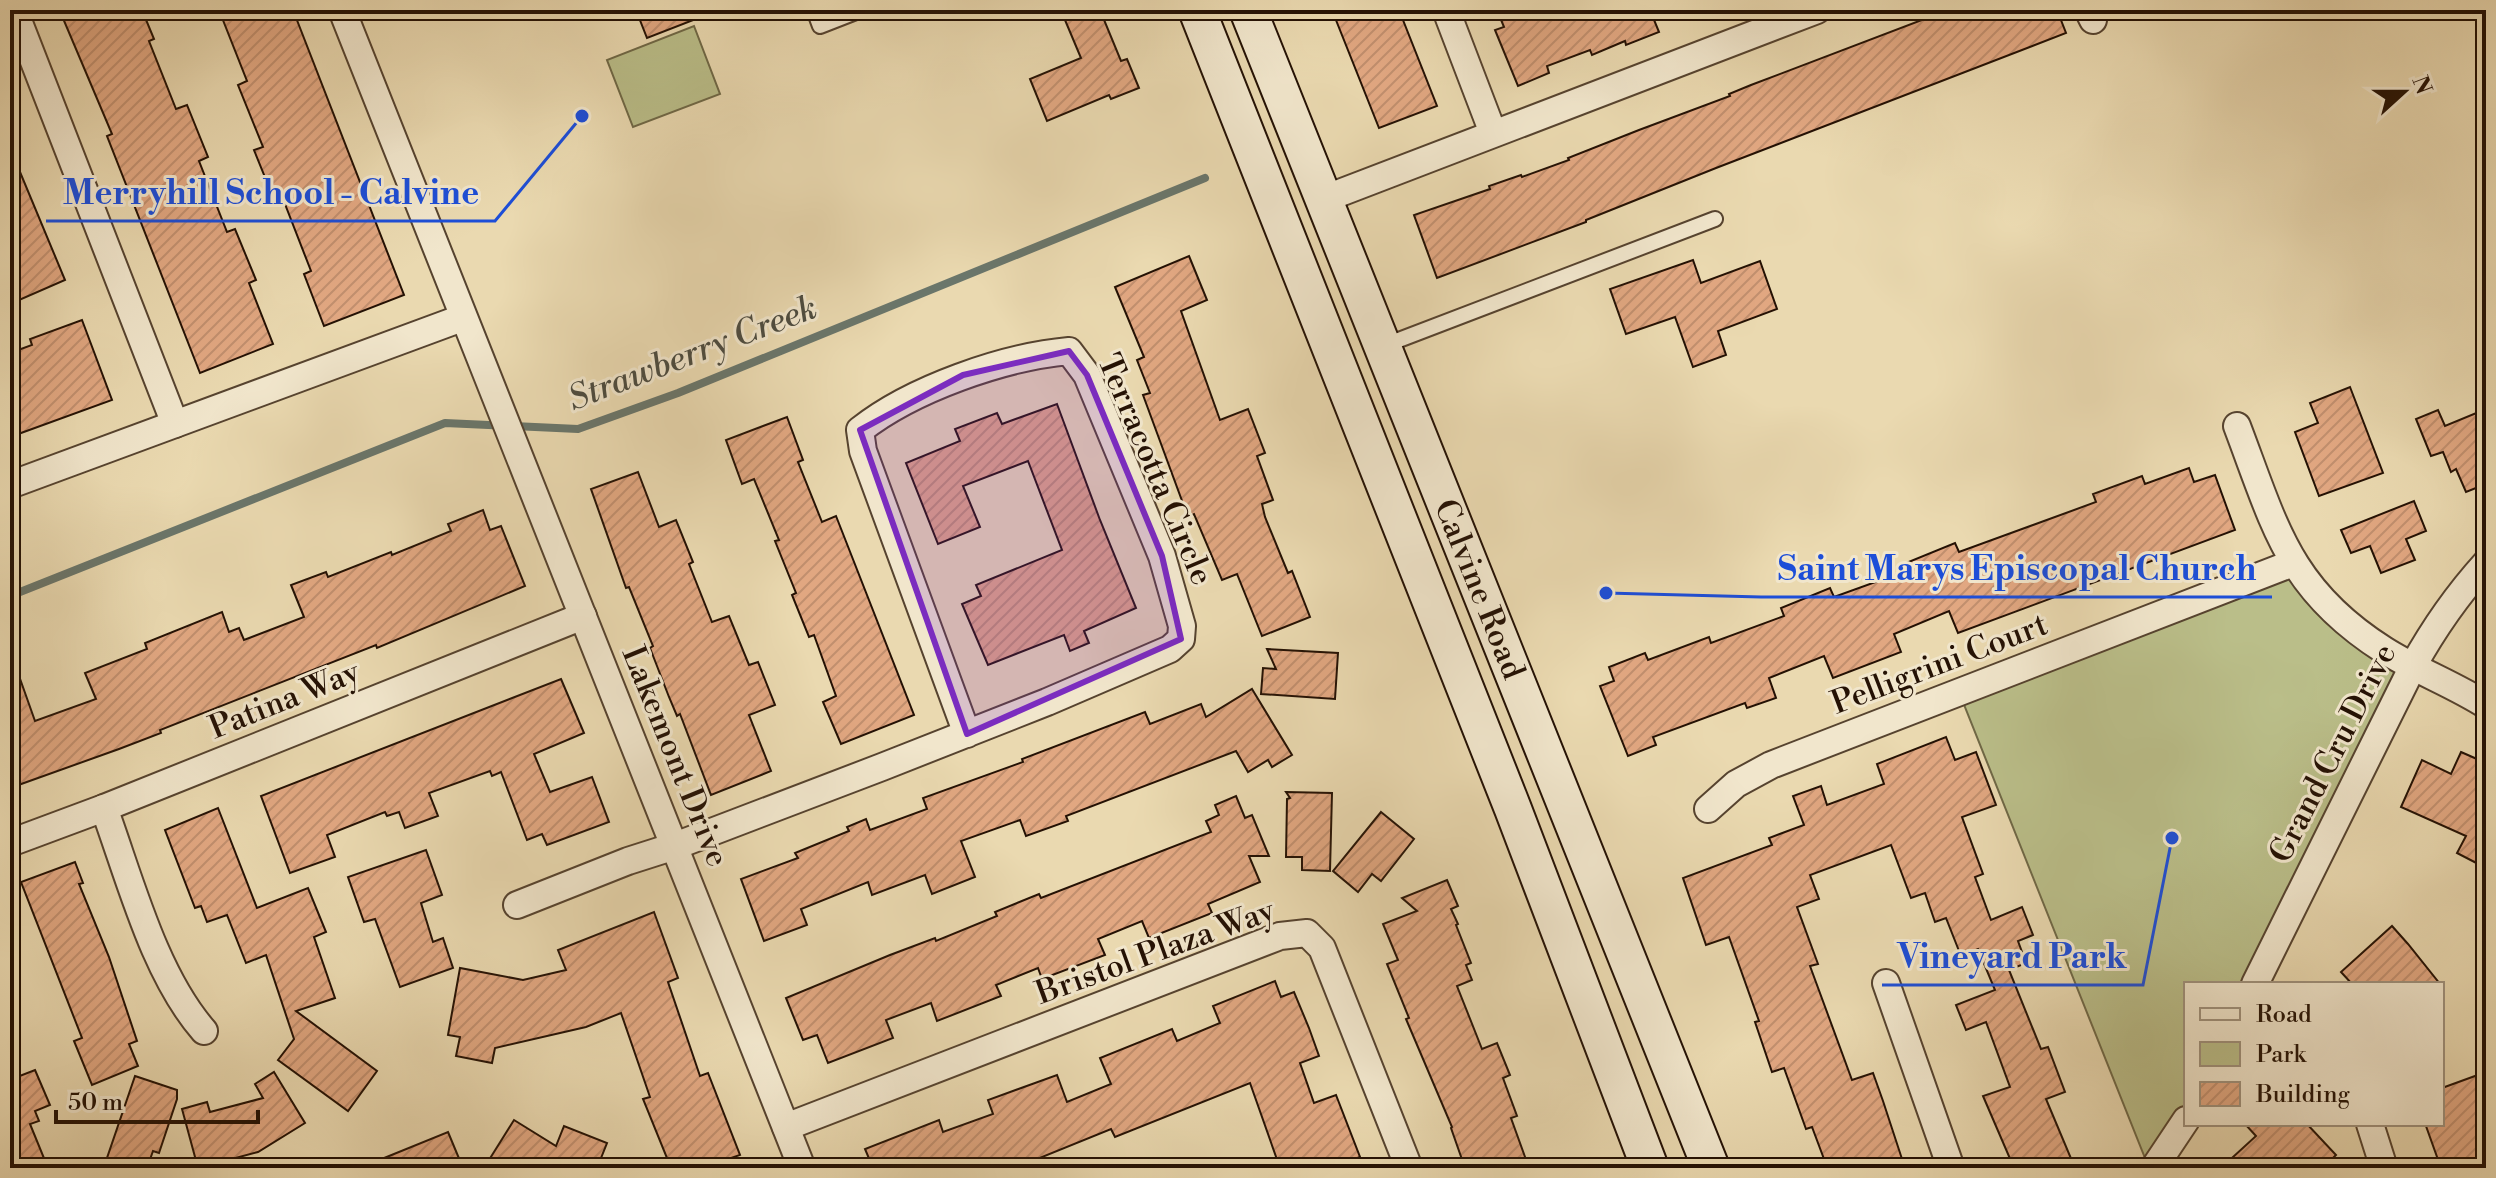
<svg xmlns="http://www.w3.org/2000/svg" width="2496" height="1178" viewBox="0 0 2496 1178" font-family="'Libre Bodoni',serif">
  <defs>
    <pattern id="building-hatch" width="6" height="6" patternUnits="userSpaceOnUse" patternTransform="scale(2)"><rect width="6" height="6" fill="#e1a781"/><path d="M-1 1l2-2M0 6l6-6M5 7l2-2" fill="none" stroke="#c18f6e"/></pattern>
  </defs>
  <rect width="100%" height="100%" fill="#ead9b0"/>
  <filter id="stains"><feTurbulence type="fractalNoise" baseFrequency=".0025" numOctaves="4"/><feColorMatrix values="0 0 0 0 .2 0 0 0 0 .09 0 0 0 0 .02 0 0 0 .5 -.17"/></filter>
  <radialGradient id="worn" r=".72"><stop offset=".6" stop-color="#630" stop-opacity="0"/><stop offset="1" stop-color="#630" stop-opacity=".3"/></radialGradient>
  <g fill="#babe89" stroke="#6f6846" stroke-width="2">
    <polygon points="694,26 720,94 633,127 607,60"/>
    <polygon points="2293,563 2413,666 2255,984 2186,984 2186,1120 2149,1168 1959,692"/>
  </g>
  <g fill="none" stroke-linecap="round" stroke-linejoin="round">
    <polyline stroke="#6a766b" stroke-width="8" points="10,596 445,423 578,429 678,393 1205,178"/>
  </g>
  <g fill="url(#building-hatch)" stroke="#241104" stroke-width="2">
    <polygon points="76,10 142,10 154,39 149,41 176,109 187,105 208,157 199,161 227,232 235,229 256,280 249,283 273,344 200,373 107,136 112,134 62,16"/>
    <polygon points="219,10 293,10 404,295 324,326 304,274 311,271 283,199 275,202 254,150 263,147 238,85 247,81"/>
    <polygon points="636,10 713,10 714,12 647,38"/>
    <polygon points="1091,10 1100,10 1121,61 1127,59 1139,88 1111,99 1109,95 1047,121 1030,79 1081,58 1065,20"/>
    <polygon points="1332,10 1399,10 1437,106 1379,128"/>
    <polygon points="1497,10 1650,10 1659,32 1626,45 1625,41 1592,55 1590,50 1547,66 1549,73 1518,86 1495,30 1504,27"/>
    <polygon points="1948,10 2057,10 2066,33 1716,168 1586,220 1586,222 1437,278 1414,215 1490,189 1489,186 1521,175 1522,177 1569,160 1568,158 1639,130 1730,96 1729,94 1751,85"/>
    <polygon points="10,148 65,280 10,304"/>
    <polygon points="1189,256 1207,300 1181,311 1220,420 1248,409 1265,453 1257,456 1273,500 1262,504 1265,517 1288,573 1292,571 1310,617 1262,636 1237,574 1222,580 1194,514 1188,517 1143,395 1150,393 1137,360 1144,357 1115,287"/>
    <polygon points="1693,260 1701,283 1760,261 1777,309 1718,331 1726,355 1693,367 1675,317 1626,334 1610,289"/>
    <polygon points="82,320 112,400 10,437 10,353 32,345 30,339"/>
    <polygon points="2350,387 2383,473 2319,496 2295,432 2318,423 2310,403"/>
    <polygon points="1057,404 1100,520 1136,608 1084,631 1089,643 1070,651 1064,635 988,665 962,604 981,596 976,585 1062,550 1028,461 963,486 980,527 938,544 906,463 960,441 955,429 997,413 1002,424"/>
    <polygon points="2486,409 2486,484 2466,492 2456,469 2451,472 2443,452 2431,456 2416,419 2438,410 2445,426"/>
    <polygon points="787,417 803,460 798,462 822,522 836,516 914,715 841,744 823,702 836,696 814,635 809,637 792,595 796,593 775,541 779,540 754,479 742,484 726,440"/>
    <polygon points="2189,468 2194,482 2215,475 2235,530 1958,633 1949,611 1894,634 1901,652 1833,678 1824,656 1769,678 1776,698 1747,708 1745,703 1653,737 1656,745 1628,756 1600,686 1614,681 1609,667 1645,653 1648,660 1709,637 1711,643 1784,616 1781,608 1830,588 1834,597 1909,570 1906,563 1955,543 1959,552 2096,502 2093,494 2142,476 2145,484"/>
    <polygon points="638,472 659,527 676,520 693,562 689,564 712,622 729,616 749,665 758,662 775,705 749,715 771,771 711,795 680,714 677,716 669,697 650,648 653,646 629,587 626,588 591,489"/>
    <polygon points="2414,501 2426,531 2406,539 2415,560 2381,573 2370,546 2351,553 2341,530"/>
    <polygon points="483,510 490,530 501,526 525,586 377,648 376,645 160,730 161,733 119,749 10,788 10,659 13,659 35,721 96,699 85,673 147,649 145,643 222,612 229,632 239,628 244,640 304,617 291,585 326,572 328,577 391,552 392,555 451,531 448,524"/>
    <polygon points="1267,649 1338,653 1335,699 1261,694 1263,668 1276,669"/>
    <polygon points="561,679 584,733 534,754 550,792 592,777 609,822 547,845 542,834 527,840 501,772 492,776 490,771 429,793 438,816 405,828 399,812 387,816 385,812 327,835 335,857 290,873 261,796"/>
    <polygon points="1252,689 1292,755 1272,767 1268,760 1248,772 1236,751 1066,816 1068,821 1026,836 1020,820 961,841 975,877 932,894 925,875 872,895 868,882 801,909 807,925 764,941 741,879 798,858 795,853 849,831 847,827 866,819 870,830 927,809 923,798 1023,762 1022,759 1145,712 1150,724 1201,704 1206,717"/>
    <polygon points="1946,737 1955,760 1976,752 1996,805 1962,817 1983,874 1975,877 1991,920 2022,907 2033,935 2018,941 2026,963 2009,970 2041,1049 2048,1047 2065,1092 2046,1099 2075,1168 2014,1168 1983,1096 2010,1087 1986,1022 1966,1030 1956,1005 1995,990 1978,949 1961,956 1946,918 1935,922 1925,893 1911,898 1891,845 1810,875 1819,899 1797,907 1818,964 1810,966 1852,1080 1873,1073 1883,1101 1903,1162 1885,1168 1843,1168 1841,1162 1827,1167 1812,1127 1806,1129 1784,1068 1772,1072 1755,1022 1759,1021 1729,937 1706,945 1683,878 1772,845 1769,838 1804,825 1793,796 1821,786 1827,805 1884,784 1877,764"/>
    <polygon points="2461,752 2486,763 2486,868 2457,853 2466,836 2401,807 2422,760 2451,774"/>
    <polygon points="1286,792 1332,793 1330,871 1302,870 1302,857 1286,857 1287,799 1290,798"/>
    <polygon points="1236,796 1245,818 1252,815 1269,856 1249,856 1260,882 1208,904 1212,913 1149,938 1142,921 1098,939 1105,955 1042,979 1038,968 996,985 1001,996 937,1021 931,1003 886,1020 893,1038 828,1063 817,1035 803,1040 786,998 890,955 935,938 936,941 997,916 995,912 1039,894 1041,898 1211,832 1206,821 1219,815 1215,805"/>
    <polygon points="218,808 257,908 308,888 326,932 314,937 335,998 296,1011 377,1071 348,1111 278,1060 294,1039 266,955 246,963 227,915 207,922 201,906 195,908 165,830"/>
    <polygon points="1381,812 1414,839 1381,881 1372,874 1358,892 1333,871"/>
    <polygon points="426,850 442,895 421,903 433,942 443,938 453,968 400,987 375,919 364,922 348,877"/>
    <polygon points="75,862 83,883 79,884 109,957 137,1041 129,1044 138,1066 92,1085 74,1041 82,1038 21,882"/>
    <polygon points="1447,880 1458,906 1451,909 1458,924 1456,925 1471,963 1466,965 1472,980 1457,986 1482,1049 1497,1043 1510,1075 1503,1078 1517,1116 1511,1118 1529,1168 1465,1168 1451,1128 1452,1127 1406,1019 1409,1018 1387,964 1398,960 1383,924 1417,911 1402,898"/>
    <polygon points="654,912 678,978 668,982 700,1076 708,1073 740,1155 722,1161 725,1168 671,1168 643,1099 650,1097 621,1013 586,1027 495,1048 492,1063 456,1056 460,1037 448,1035 460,968 523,980 566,970 558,950"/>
    <polygon points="2392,926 2408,944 2440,984 2352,984 2341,972"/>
    <polygon points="1275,981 1281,997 1294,992 1309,1028 1319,1056 1300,1063 1314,1103 1336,1095 1360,1157 1347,1162 1350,1168 1280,1168 1250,1083 1115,1137 1111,1129 1037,1159 1040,1168 873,1168 865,1149 939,1120 943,1132 993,1114 988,1100 1057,1075 1067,1102 1111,1084 1100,1058 1172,1029 1177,1041 1220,1023 1213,1006"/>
    <polygon points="35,1070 50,1105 35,1111 39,1121 30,1124 48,1168 10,1168 10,1076 12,1079"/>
    <polygon points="274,1072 305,1123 258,1152 198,1168 182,1109 207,1102 210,1112 263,1098 255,1084"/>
    <polygon points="2486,1072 2486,1168 2441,1168 2426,1126 2442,1124 2442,1088"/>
    <polygon points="135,1076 177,1090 177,1099 159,1153 153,1151 147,1168 136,1168 107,1158"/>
    <polygon points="514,1120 556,1146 564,1126 607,1143 597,1168 484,1168"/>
    <polygon points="2245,1124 2307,1124 2336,1155 2323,1168 2221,1168 2256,1136"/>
    <polygon points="448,1132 463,1168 362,1168 362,1167"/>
  </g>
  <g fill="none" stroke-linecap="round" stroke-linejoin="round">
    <g stroke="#56432f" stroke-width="18">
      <g id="service">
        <polyline points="814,10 820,26 861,10"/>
        <polyline points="1383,346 1715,219"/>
      </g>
    </g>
    <g stroke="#56432f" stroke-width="30">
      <g id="minor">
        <polyline points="14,10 175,424"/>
        <polyline points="342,10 802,1168"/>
        <polyline points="1446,10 1493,133"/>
        <polyline points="2088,10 2093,20"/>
        <polyline points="1324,199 1817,10"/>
        <path d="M2237 426C2275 526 2288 589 2384 650 2417 671 2453 684 2486 705"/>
        <polyline points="10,485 462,318"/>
        <path d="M104 808C130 879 154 974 204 1031"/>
        <polyline points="1708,809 1736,784 1771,765 2293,563"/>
        <polyline points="10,843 104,808 583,616"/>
        <path d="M517 905 628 861 675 846 882 767 1047 702 1170 649 1181 639 1182 626 1162 556 1087 375 1069 351C1003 357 912 389 860 430L863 451 967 734"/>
        <polyline points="1886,983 1951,1168"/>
        <path d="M2255 984 2413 666C2434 628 2457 595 2486 563"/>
        <polyline points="2370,1124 2384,1168"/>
        <polyline points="786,1127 1280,936 1307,933 1322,948 1409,1168"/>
        <polyline points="2154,1168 2186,1120"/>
      </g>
    </g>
    <g stroke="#241104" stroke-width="40">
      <g id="secondary">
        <polyline points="1197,10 1513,809 1650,1168"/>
        <polyline points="1248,10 1711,1168"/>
      </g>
    </g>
    <use href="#service" stroke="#f1e6cc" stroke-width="14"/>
    <use href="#minor" stroke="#f1e6cc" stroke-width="26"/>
    <use href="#secondary" stroke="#f1e6cc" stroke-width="36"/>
  </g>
  <path fill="#7b2cbf" fill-opacity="0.2" stroke="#7b2cbf" stroke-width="6" stroke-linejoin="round" d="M1069 351 1087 375 1162 556 1181 639 967 734 860 430 963 375Z"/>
  <g text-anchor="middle" stroke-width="6" stroke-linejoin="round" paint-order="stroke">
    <g font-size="32" fill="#241104" stroke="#f1e6cc">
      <text transform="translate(1156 469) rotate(67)" y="11">Terracotta Circle</text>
      <text transform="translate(1480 589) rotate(68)" y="11">Calvine Road</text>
      <text transform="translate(1939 663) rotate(-21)" y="11">Pelligrini Court</text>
      <text transform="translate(284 699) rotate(-22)" y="11">Patina Way</text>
      <text transform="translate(2332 753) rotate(-63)" y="11">Grand Cru Drive</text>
      <text transform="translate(676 756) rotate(68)" y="11">Lakemont Drive</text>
      <text transform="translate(1155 951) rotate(-20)" y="11">Bristol Plaza Way</text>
    </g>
    <g font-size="34" font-style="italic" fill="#4d4c40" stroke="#f1e6cc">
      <text transform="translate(692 352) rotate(-21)" y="12">Strawberry Creek</text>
    </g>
  </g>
  <path fill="none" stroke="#1d4ed8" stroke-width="3" d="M582 116L495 221H46M1606 593L1761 597H2272M2172 838L2143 985H1882"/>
  <g fill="#1d4ed8" stroke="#f1e6cc" stroke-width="3">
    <circle cx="582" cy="116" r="8"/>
    <circle cx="1606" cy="593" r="8"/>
    <circle cx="2172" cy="838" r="8"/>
  </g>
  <g font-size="34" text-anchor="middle" font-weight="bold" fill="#1d4ed8" stroke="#f1e6cc" stroke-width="6" stroke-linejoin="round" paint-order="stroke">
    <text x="271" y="204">Merryhill School - Calvine</text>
    <text x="2017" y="580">Saint Marys Episcopal Church</text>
    <text x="2012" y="968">Vineyard Park</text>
  </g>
  <rect width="2496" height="1178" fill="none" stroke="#ead9b0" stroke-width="40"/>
  <rect x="12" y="12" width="2472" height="1154" fill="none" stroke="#241104" stroke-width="4"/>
  <rect x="20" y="20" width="2456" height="1138" fill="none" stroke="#241104" stroke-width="2"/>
  <rect x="2184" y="982" width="260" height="144" fill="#f1e6cc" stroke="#9f917c" stroke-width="2"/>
  <rect x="2200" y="1008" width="40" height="12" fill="#f1e6cc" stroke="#9f917c" stroke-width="2"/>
  <text x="2256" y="1022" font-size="24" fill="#241104">Road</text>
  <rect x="2200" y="1042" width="40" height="24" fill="#babe89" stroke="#9f917c" stroke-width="2"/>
  <text x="2256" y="1062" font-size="24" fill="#241104">Park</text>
  <rect x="2200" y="1082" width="40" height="24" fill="url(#building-hatch)" stroke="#9f917c" stroke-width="2"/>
  <text x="2256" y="1102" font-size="24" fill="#241104">Building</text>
  <g transform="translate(2404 92) rotate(69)" stroke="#f1e6cc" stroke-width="6" paint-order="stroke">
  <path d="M0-6L14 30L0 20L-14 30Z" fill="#241104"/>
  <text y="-12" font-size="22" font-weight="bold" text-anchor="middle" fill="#241104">N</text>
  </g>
  <path d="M56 1110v12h202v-12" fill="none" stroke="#241104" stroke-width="4"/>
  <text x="68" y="1110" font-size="24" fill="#241104" stroke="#f1e6cc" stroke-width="6" paint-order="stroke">50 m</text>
  <rect width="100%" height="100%" filter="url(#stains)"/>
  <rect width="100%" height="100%" fill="url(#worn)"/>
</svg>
